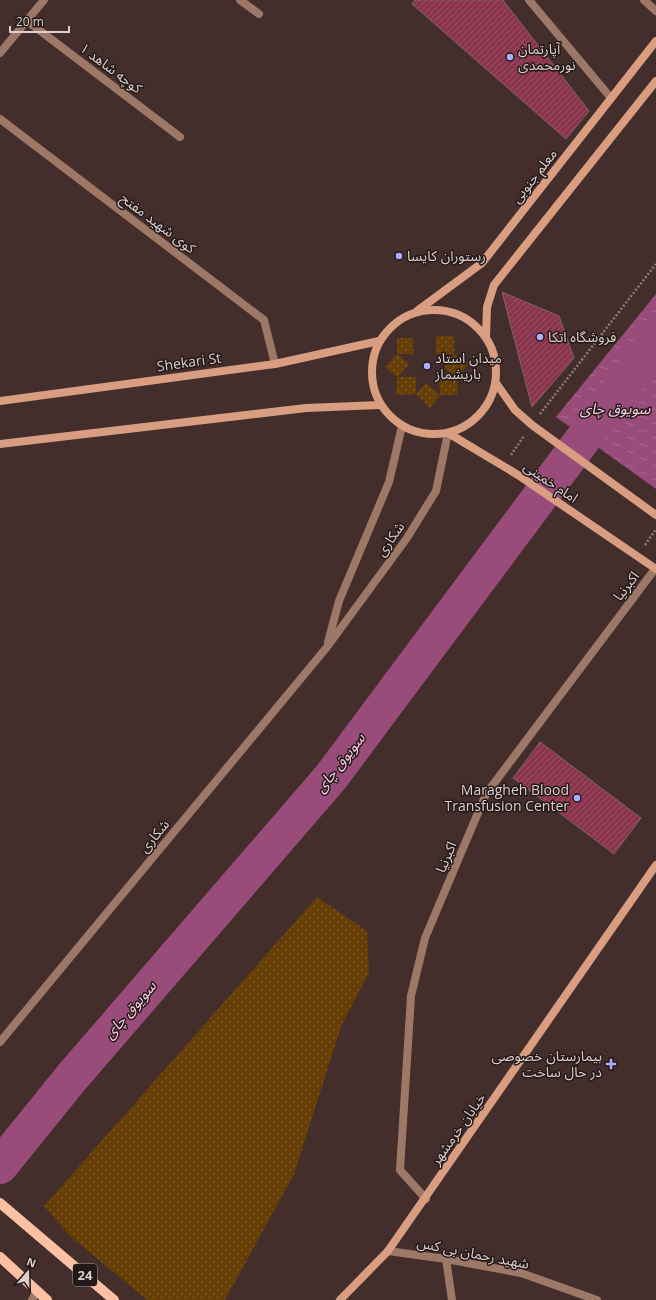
<svg xmlns="http://www.w3.org/2000/svg" width="656" height="1300" viewBox="0 0 656 1300" font-family="'Open Sans','Noto Sans Arabic',sans-serif">
  <defs>
    <pattern id="green-dots" width="8" height="8" patternUnits="userSpaceOnUse"><rect width="8" height="8" fill="#653e06"/><path d="M2 2h.1M6 6h.1" fill="none" stroke="#7b5929" stroke-width="1.8" stroke-linecap="round"/></pattern>
    <pattern id="water-ripples" width="26" height="14" patternUnits="userSpaceOnUse"><rect width="26" height="14" fill="#994b7a"/><path d="M2 4q2-2 4 0t4 0M15 11q2-2 4 0t4 0" fill="none" stroke="#ab6c92"/></pattern>
    <pattern id="building-hatch" width="6" height="6" patternUnits="userSpaceOnUse"><rect width="6" height="6" fill="#8a354d"/><path d="M-1 1l2-2M0 6l6-6M5 7l2-2" fill="none" stroke="#9a5165"/></pattern>
  </defs>
  <rect width="100%" height="100%" fill="#432e2b"/>
  <g fill="url(#green-dots)">
    <polygon points="436,336 454,336 454,354 468,365 457,378 458,395 440,395 430,408 416,394 396,395 397,377 385,367 397,354 397,338 413,338 414,354 398,354 409,364 398,377 416,377 416,394 426,383 440,395 439,378 457,378 444,368 453,354 436,354"/>
    <polygon points="317,897 367,931 369,973 342,1024 294,1174 225,1300 147,1300 70,1236 44,1206"/>
  </g>
  <polygon fill="url(#water-ripples)" points="656,294 656,489 556,417"/>
  <g fill="none" stroke-linecap="round" stroke-linejoin="round">
    <polyline stroke="#994b7a" stroke-width="36" points="0,1166 72,1077 331,777 656,341"/>
  </g>
  <g fill="url(#building-hatch)" stroke="#7c6368">
    <polygon points="415,0 503,0 589,111 566,139 412,4"/>
    <polygon points="502,292 559,316 574,358 532,407"/>
    <polygon points="540,742 641,818 614,854 513,778"/>
  </g>
  <g fill="none" stroke-linecap="round" stroke-linejoin="round">
    <g stroke="#8d7c79" stroke-width="2.5" stroke-dasharray="2 2" stroke-linecap="butt">
      <polyline points="540,414 656,264"/>
      <polyline points="511,455 524,436"/>
      <polyline points="645,545 656,529"/>
    </g>
    <g stroke="#9d7866" stroke-width="8">
      <polyline points="240,0 259,14"/>
      <polyline points="26,20 180,137"/>
      <polyline points="0,53 44,0"/>
      <polyline points="426,1199 400,1170 411,996 425,938 486,794 655,569"/>
      <polyline points="388,1251 446,1259 521,1273 597,1300"/>
      <polyline points="446,1259 452,1300"/>
      <polyline points="32,1300 37,1291"/>
    </g>
    <g stroke="#9d7866" stroke-width="8">
      <polyline points="529,0 611,98"/>
      <polyline points="644,0 656,11"/>
      <polyline points="0,119 264,320 275,364"/>
      <polyline points="328,642 339,601 389,482 402,426"/>
      <polyline points="0,1042 327,647 407,538 436,491 448,433"/>
    </g>
    <g stroke="#d99e81" stroke-width="8">
      <circle cx="434" cy="372" r="62"/>
      <polyline points="417,311 482,263 656,41"/>
      <polyline points="486,337 487,307 494,285 656,81"/>
      <polyline points="496,383 515,410 532,425 656,515"/>
      <polyline points="0,401 275,364 379,341"/>
      <polyline points="450,432 448,433 518,475 656,569"/>
      <polyline points="0,444 306,408 380,405"/>
      <polyline points="340,1300 388,1251 656,865"/>
    </g>
    <g stroke="#fcc0a2" stroke-width="10">
      <polyline points="0,1203 114,1300"/>
      <polyline points="0,1257 47,1300"/>
    </g>
  </g>
  <g fill="#acaffb" stroke="#231918" stroke-width="1.5">
    <circle cx="510" cy="57" r="4"/>
    <circle cx="399" cy="256" r="4"/>
    <circle cx="540" cy="337" r="4"/>
    <circle cx="427" cy="366" r="4"/>
    <circle cx="577" cy="798" r="4"/>
    <path d="M609 1058h4v4h4v4h-4v4h-4v-4h-4v-4h4z"/>
  </g>
  <g text-anchor="middle" stroke-width="3" stroke-linejoin="round" paint-order="stroke">
    <rect fill="#231918" stroke="#a59897" stroke-width="1" x="73" y="1264" width="24" height="22" rx="3"/>
    <g font-size="13" font-weight="bold" fill="#ddcfcd">
      <text x="85" y="1280">24</text>
    </g>
    <g font-size="14" fill="#ddcfcd" stroke="#231918" text-anchor="start">
      <text x="518" y="54">آپارتمان<tspan x="518" dy="16">نورمحمدی</tspan></text>
      <text x="407" y="261">رستوران کایسا</text>
      <text x="548" y="342">فروشگاه اتکا</text>
      <text x="435" y="363">ميدان استاد<tspan x="435" dy="16">باریشماز</tspan></text>
      <text x="569" y="795" text-anchor="end">Maragheh Blood<tspan x="569" dy="16">Transfusion Center</tspan></text>
      <text x="602" y="1061" text-anchor="end">بیمارستان خصوصی<tspan x="602" dy="16">در حال ساخت</tspan></text>
    </g>
    <g font-size="14" fill="#ddcfcd" stroke="#231918">
      <text transform="translate(111 68) rotate(37)" y="5">کوچه شاهد ۱</text>
      <text transform="translate(534 176) rotate(-52)" y="5">معلم جنوبی</text>
      <text transform="translate(158 223) rotate(37)" y="5">کوی شهید مفتح</text>
      <text transform="translate(189 362) rotate(-8)" y="5">Shekari St</text>
      <text transform="translate(551 482) rotate(34)" y="5">امام خمینی</text>
      <text transform="translate(390 539) rotate(-55)" y="5">شکاری</text>
      <text transform="translate(626 586) rotate(-53)" y="5">اکبرنیا</text>
      <text transform="translate(154 836) rotate(-50)" y="5">شکاری</text>
      <text transform="translate(446 857) rotate(-67)" y="5">اکبرنیا</text>
      <text transform="translate(458 1129) rotate(-55)" y="5">خیابان خرمشهر</text>
      <text transform="translate(473 1253) rotate(11)" y="5">شهید رحمان بی کس</text>
    </g>
    <g font-size="15" font-style="italic" fill="#facde5" stroke="#231918">
      <text x="615" y="414">سویوق چای</text>
      <text transform="translate(340 763) rotate(-52)" y="5">سویوق چای</text>
      <text transform="translate(130 1010) rotate(-49)" y="5">سویوق چای</text>
    </g>
  </g>
  <g transform="translate(28 1272) rotate(20)" stroke="#231918" stroke-width="3" paint-order="stroke">
  <path d="M0-3L7 15L0 10L-7 15Z" fill="#ddcfcd"/>
  <text y="-6" font-size="11" font-weight="bold" text-anchor="middle" fill="#ddcfcd">N</text>
  </g>
  <path d="M10 26v6h59v-6" fill="none" stroke="#ddcfcd" stroke-width="2"/>
  <text x="16" y="26" font-size="12" fill="#ddcfcd" stroke="#231918" stroke-width="3" paint-order="stroke">20 m</text>
</svg>
